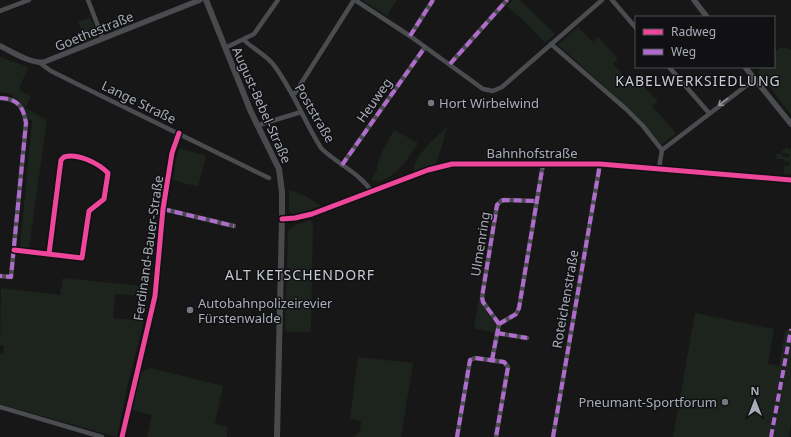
<svg xmlns="http://www.w3.org/2000/svg" width="791" height="437" viewBox="0 0 791 437" font-family="'Noto Sans',sans-serif">
  <rect width="100%" height="100%" fill="#171717"/>
  <g fill="#1d241e">
    <polygon points="362,0 397,0 387,16"/>
    <polygon points="513,0 520,0 555,34 545,43 526,23 507,6"/>
    <polygon points="90,17 98,35 97,37 86,42 78,22"/>
    <path d="M578 27 592 42 598 37 618 59 613 64 632 84 637 80 658 101 652 106 676 133 662 145C631 108 594 77 558 45Z"/>
    <polygon points="781,47 791,49 791,115 758,72 763,67 774,67 774,54"/>
    <path d="M0 57 29 67 22 81 19 90 31 96 25 108 47 120 29 248 27 249 20 247 32 120 28 119C24 110 22 102 14 97L12 94 0 92Z"/>
    <path d="M448 126 436 164 413 172C415 153 436 138 448 126Z"/>
    <path d="M394 130 418 143C405 162 401 172 379 182L371 180 377 170C376 160 389 140 394 130Z"/>
    <polygon points="787,147 789,150 791,148 791,174 784,174 784,166 789,166 790,162 784,161 784,159 776,159 777,153 788,158 789,155 781,152"/>
    <polygon points="180,148 206,156 198,187 173,180 175,162 179,149"/>
    <polygon points="289,190 306,196 321,206 295,215 290,213 289,209"/>
    <path d="M310 220 313 223 311 330 308 332H287L285 330 288 231C293 224 303 223 310 220Z"/>
    <polygon points="63,278 151,287 146,296 115,294 113,318 144,321 129,379 117,437 0,404 0,354 3,355 4,346 0,345 1,288 60,295"/>
    <polygon points="479,299 496,325 495,333 474,328"/>
    <polygon points="695,313 774,329 768,364 779,366 785,331 791,330 791,423 789,437 673,437"/>
    <polygon points="358,357 413,363 401,437 354,437 360,431 361,421 350,419"/>
    <polygon points="150,368 223,386 215,424 227,427 227,437 147,437 152,415 131,410 141,372"/>
  </g>
  <g fill="none" stroke-linecap="round" stroke-linejoin="round">
    <g stroke="#4b4c50" stroke-width="4.5">
      <polyline points="88,0 103,39"/>
      <polyline points="355,0 410,36 483,89 493,91 502,87 602,0"/>
      <polyline points="612,0 636,28"/>
      <polyline points="0,11 29,0"/>
      <polyline points="410,36 433,0"/>
      <path d="M244 40C253 49 265 54 273 64 293 90 304 121 321 148 337 164 360 173 372 192"/>
      <polyline points="551,44 626,109 643,126 662,150"/>
      <polyline points="225,48 254,34 278,0"/>
      <polyline points="40,63 51,71 77,84 269,178"/>
      <polyline points="450,64 507,0"/>
      <polyline points="669,67 709,113"/>
      <polyline points="292,94 295,93 354,0"/>
      <path d="M0 98C18 99 23 106 26 123L11 277 0 276"/>
      <polyline points="257,126 262,124 301,112"/>
      <polyline points="342,165 425,47"/>
      <polyline points="659,168 662,150 755,79"/>
      <polyline points="163,209 234,226"/>
      <path d="M14 250 82 258 89 211 104 199 108 173C98 163 78 153 64 157L61 160 49 254"/>
      <polyline points="499,324 516,314 519,308 543,164"/>
      <polyline points="499,324 483,302 482,297 497,205 501,201 504,200 537,201"/>
      <polyline points="497,333 527,338"/>
      <polyline points="492,360 499,324"/>
      <polyline points="0,407 102,437"/>
      <polyline points="122,437 155,296 163,209 172,153 179,133"/>
      <polyline points="457,437 470,360 475,358 504,362 508,367 496,437"/>
      <polyline points="553,437 600,164"/>
    </g>
    <g stroke="#4b4c50" stroke-width="5.5">
      <polyline points="694,0 707,17"/>
      <path d="M0 46C13 52 30 64 44 62L200 0"/>
      <polyline points="745,67 791,124"/>
      <polyline points="282,219 295,218 312,214 428,170 452,164 600,164 791,180"/>
    </g>
    <polyline stroke="#4a4a4e" stroke-width="6" points="206,0 251,112 279,169 282,192 282,219 277,437"/>
    <g stroke="#b06ccc" stroke-width="4" stroke-dasharray="8 4" stroke-linecap="butt">
      <polyline points="410,36 433,0"/>
      <polyline points="450,64 507,0"/>
      <path d="M0 98C18 99 23 106 26 123L11 277 0 276"/>
      <polyline points="342,165 425,47"/>
      <polyline points="163,209 234,226"/>
      <polyline points="499,324 516,314 519,308 543,164"/>
      <polyline points="499,324 483,302 482,297 497,205 501,201 504,200 537,201"/>
      <polyline points="497,333 527,338"/>
      <polyline points="492,360 499,324"/>
      <polyline points="457,437 470,360 475,358 504,362 508,367 496,437"/>
      <polyline points="553,437 600,164"/>
      <polyline points="771,437 791,329"/>
    </g>
    <g stroke="#111113" stroke-width="8">
      <g id="cycleway">
        <polyline points="282,219 295,218 312,214 428,170 452,164 600,164 791,180"/>
        <path d="M14 250 82 258 89 211 104 199 108 173C98 163 78 153 64 157L61 160 49 254"/>
        <polyline points="122,437 155,296 163,209 172,153 179,133"/>
      </g>
    </g>
    <use href="#cycleway" stroke="#ed469a" stroke-width="5"/>
  </g>
  <defs><path id="oneway-shaft" d="M-6 0H5M1.5-3L5.5 0L1.5 3" fill="none" stroke-width="1.6" stroke-linecap="round" stroke-linejoin="round"/></defs>
  <use stroke="#8c9099" href="#oneway-shaft" transform="translate(723 102) rotate(143)"/>
  <g fill="#757880" stroke="#111113" stroke-width="1.5">
    <circle cx="431" cy="103" r="4"/>
    <circle cx="190" cy="310" r="4"/>
    <circle cx="725" cy="402" r="4"/>
  </g>
  <g text-anchor="middle" stroke-width="3" stroke-linejoin="round" paint-order="stroke">
    <g font-size="13" fill="#a8adb8" stroke="#111113">
      <text transform="translate(94 31) rotate(-22)" y="5">Goethestraße</text>
      <text transform="translate(374 100) rotate(-55)" y="5">Heuweg</text>
      <text transform="translate(139 102) rotate(26)" y="5">Lange Straße</text>
      <text transform="translate(262 105) rotate(66)" y="5">August-Bebel-Straße</text>
      <text transform="translate(315 113) rotate(60)" y="5">Poststraße</text>
      <text x="532" y="158">Bahnhofstraße</text>
      <text transform="translate(480 244) rotate(-81)" y="5">Ulmenring</text>
      <text transform="translate(148 248) rotate(-82)" y="5">Ferdinand-Bauer-Straße</text>
      <text transform="translate(565 299) rotate(-80)" y="5">Roteichenstraße</text>
    </g>
    <g font-size="13" fill="#a8adb8" stroke="#111113" text-anchor="start">
      <text x="439" y="108">Hort Wirbelwind</text>
      <text x="198" y="308">Autobahnpolizeirevier<tspan x="198" dy="15">Fürstenwalde</tspan></text>
      <text x="717" y="407" text-anchor="end">Pneumant-Sportforum</text>
    </g>
    <g font-size="14" letter-spacing="1" fill="#c9ccd4" stroke="#111113">
      <text x="698" y="86">KABELWERKSIEDLUNG</text>
      <text x="300" y="280">ALT KETSCHENDORF</text>
    </g>
  </g>
  <rect x="635" y="16" width="140" height="52" fill="#111113" stroke="#4d4f55"/>
  <rect x="643" y="29" width="20" height="6" fill="#ed469a" stroke="#4d4f55"/>
  <text x="671" y="36" font-size="12" fill="#a8adb8">Radweg</text>
  <rect x="643" y="49" width="20" height="6" fill="#b06ccc" stroke="#4d4f55"/>
  <text x="671" y="56" font-size="12" fill="#a8adb8">Weg</text>
  <g transform="translate(755 401)" stroke="#111113" stroke-width="3" paint-order="stroke">
  <path d="M0-3L7 15L0 10L-7 15Z" fill="#a8adb8"/>
  <text y="-6" font-size="11" font-weight="bold" text-anchor="middle" fill="#a8adb8">N</text>
  </g>
</svg>
